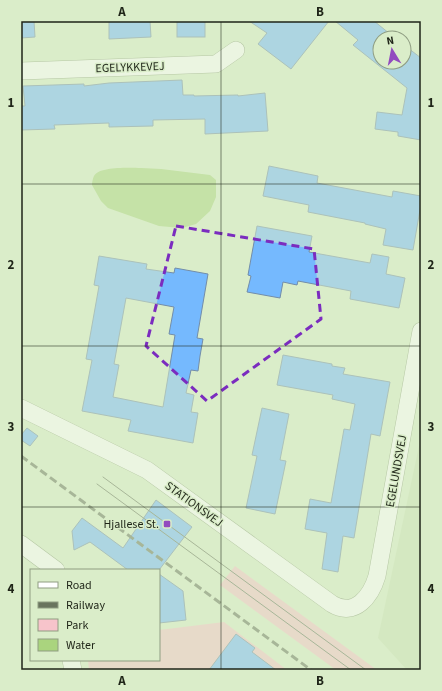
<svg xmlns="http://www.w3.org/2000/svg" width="442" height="691" viewBox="0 0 442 691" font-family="'Source Sans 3',sans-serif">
  <rect width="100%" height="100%" fill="#daedc9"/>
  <polygon fill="#cce2b8" points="421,437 421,670 407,670 378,638"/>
  <g fill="#f7c4cb">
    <polygon points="235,566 377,670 336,670 220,585"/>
    <polygon points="224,622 287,670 89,670 88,660 159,660 159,630"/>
  </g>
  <path fill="#aad47e" d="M141 168 161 169 210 175 216 180V197L210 211 196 224 182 228 159 226 108 208 101 201 92 185C92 182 93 178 94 176 100 166 130 168 141 168Z"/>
  <g fill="#75b9fe" stroke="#738da9" fill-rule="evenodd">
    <polygon points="21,21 34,21 35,37 21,38"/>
    <polygon points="109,21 150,21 151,37 109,39"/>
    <rect x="177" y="21" width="28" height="16"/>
    <polygon points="249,21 329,21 291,69 258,44 267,33"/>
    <polygon points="335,21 374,21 395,38 380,38 380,62 404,62 404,45 421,58 421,140 398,136 398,132 375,129 377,112 402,115 407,88 353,45 358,40"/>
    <polygon points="182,80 183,95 194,95 194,96 238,95 238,96 265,93 268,131 205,134 205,119 153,120 153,126 109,127 109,123 54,125 55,129 21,130 21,106 25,106 23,86 84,84 84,86 109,83"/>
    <polygon points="269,166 318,176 317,183 392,197 393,191 421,196 421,204 413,250 383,245 386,229 365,224 365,223 308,212 309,205 263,196"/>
    <polygon points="257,226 312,236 309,252 370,263 372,254 389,257 386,274 405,278 399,308 350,299 351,291 298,281 297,285 283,282 280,298 247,292 251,276 248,275"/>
    <path d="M99 256 147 264 146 269 174 273 175 268 208 274 197 338 203 339 200 356 198 371 191 370 186 393 194 395 191 412 198 413 193 443 128 431 131 420 82 411 92 360 86 359 99 286 94 285ZM126 298 174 307 169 334 175 335 163 407 113 397 119 365 114 364Z"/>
    <polygon points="283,355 332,364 332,366 345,368 343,374 390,382 380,436 371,434 354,538 343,536 338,572 322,569 327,533 305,529 310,499 331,503 344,429 350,430 355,404 332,399 333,395 277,385"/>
    <polygon points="262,408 289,414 280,460 286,461 275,514 246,508 257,456 252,455"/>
    <polygon points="27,428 38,436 30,446 21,440 21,435"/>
    <polygon points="156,500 192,527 159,570 128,570 90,542 74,550 72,531 82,518 123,548"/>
    <polygon points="159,574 183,591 186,620 159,623"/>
    <polygon points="236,634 255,648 252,652 276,670 209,670"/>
  </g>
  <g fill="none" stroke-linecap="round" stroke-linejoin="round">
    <g stroke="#8a9b7a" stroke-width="18">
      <g id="street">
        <polyline points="21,71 216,64 236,50"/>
        <path d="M21 408 147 470 332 604C355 618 371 596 377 576L421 331"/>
        <polyline points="21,544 56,570"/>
        <polyline points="71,660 73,670"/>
      </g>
    </g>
    <use href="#street" stroke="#fff" stroke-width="17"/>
    <g stroke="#69745e" stroke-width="1">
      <polyline points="103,477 366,670"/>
      <polyline points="97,484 351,670"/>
    </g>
    <polyline stroke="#69745e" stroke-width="3" stroke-dasharray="8 4" stroke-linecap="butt" points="21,456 311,670"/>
  </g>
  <path d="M0 0H442V691H0ZM176 226 314 249 321 319 207 401 146 346Z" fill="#daedc9" fill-opacity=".55" fill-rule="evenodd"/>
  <path fill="none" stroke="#7b2cbf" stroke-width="3" stroke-dasharray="8 5" stroke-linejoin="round" d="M176 226 314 249 321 319 207 401 146 346Z"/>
  <path fill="none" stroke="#1f2518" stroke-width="1" stroke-opacity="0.55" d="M221 21V670M21 184H421M21 346H421M21 507H421"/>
  <rect fill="#924bbf" stroke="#daedc9" stroke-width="1.5" x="163" y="520" width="8" height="8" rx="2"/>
  <g text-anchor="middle" stroke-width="3" stroke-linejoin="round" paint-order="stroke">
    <g font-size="12" fill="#1f2518" stroke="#daedc9">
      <text transform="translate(130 67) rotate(-2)" y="4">EGELYKKEVEJ</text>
      <text transform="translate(396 471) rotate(-80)" y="4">EGELUNDSVEJ</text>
      <text transform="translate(194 504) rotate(36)" y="4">STATIONSVEJ</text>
    </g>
    <g font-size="12" fill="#1f2518" stroke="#daedc9" text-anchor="end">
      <text x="159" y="528">Hjallese St.</text>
    </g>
  </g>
  <rect width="442" height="691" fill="none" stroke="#daedc9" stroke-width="44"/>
  <rect x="30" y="569" width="130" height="92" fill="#daedc9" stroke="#8f9d82"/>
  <rect x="38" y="582" width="20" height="6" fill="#ffffff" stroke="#8f9d82"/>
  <text x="66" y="589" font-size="12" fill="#1f2518">Road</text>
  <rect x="38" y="602" width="20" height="6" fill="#69745e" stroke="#8f9d82"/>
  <text x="66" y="609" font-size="12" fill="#1f2518">Railway</text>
  <rect x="38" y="619" width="20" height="12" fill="#f7c4cb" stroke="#8f9d82"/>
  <text x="66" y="629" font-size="12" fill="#1f2518">Park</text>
  <rect x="38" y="639" width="20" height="12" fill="#aad47e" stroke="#8f9d82"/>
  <text x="66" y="649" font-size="12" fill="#1f2518">Water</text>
  <g transform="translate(392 50) rotate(350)"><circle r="19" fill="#daedc9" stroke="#8f9d82"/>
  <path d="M0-3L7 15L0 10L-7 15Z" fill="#924bbf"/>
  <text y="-6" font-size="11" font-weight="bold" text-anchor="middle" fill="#1f2518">N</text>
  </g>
  <rect x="22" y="22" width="398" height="647" fill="none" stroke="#1f2518" stroke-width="1.5"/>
  <g font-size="13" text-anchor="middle" font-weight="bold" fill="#1f2518">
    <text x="122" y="16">A</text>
    <text x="320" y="16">B</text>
    <text x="11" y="107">1</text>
    <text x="431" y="107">1</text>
    <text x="11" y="269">2</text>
    <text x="431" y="269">2</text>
    <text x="11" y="431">3</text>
    <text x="431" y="431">3</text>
    <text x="11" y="593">4</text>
    <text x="431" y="593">4</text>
    <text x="122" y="685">A</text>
    <text x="320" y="685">B</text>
  </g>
</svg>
